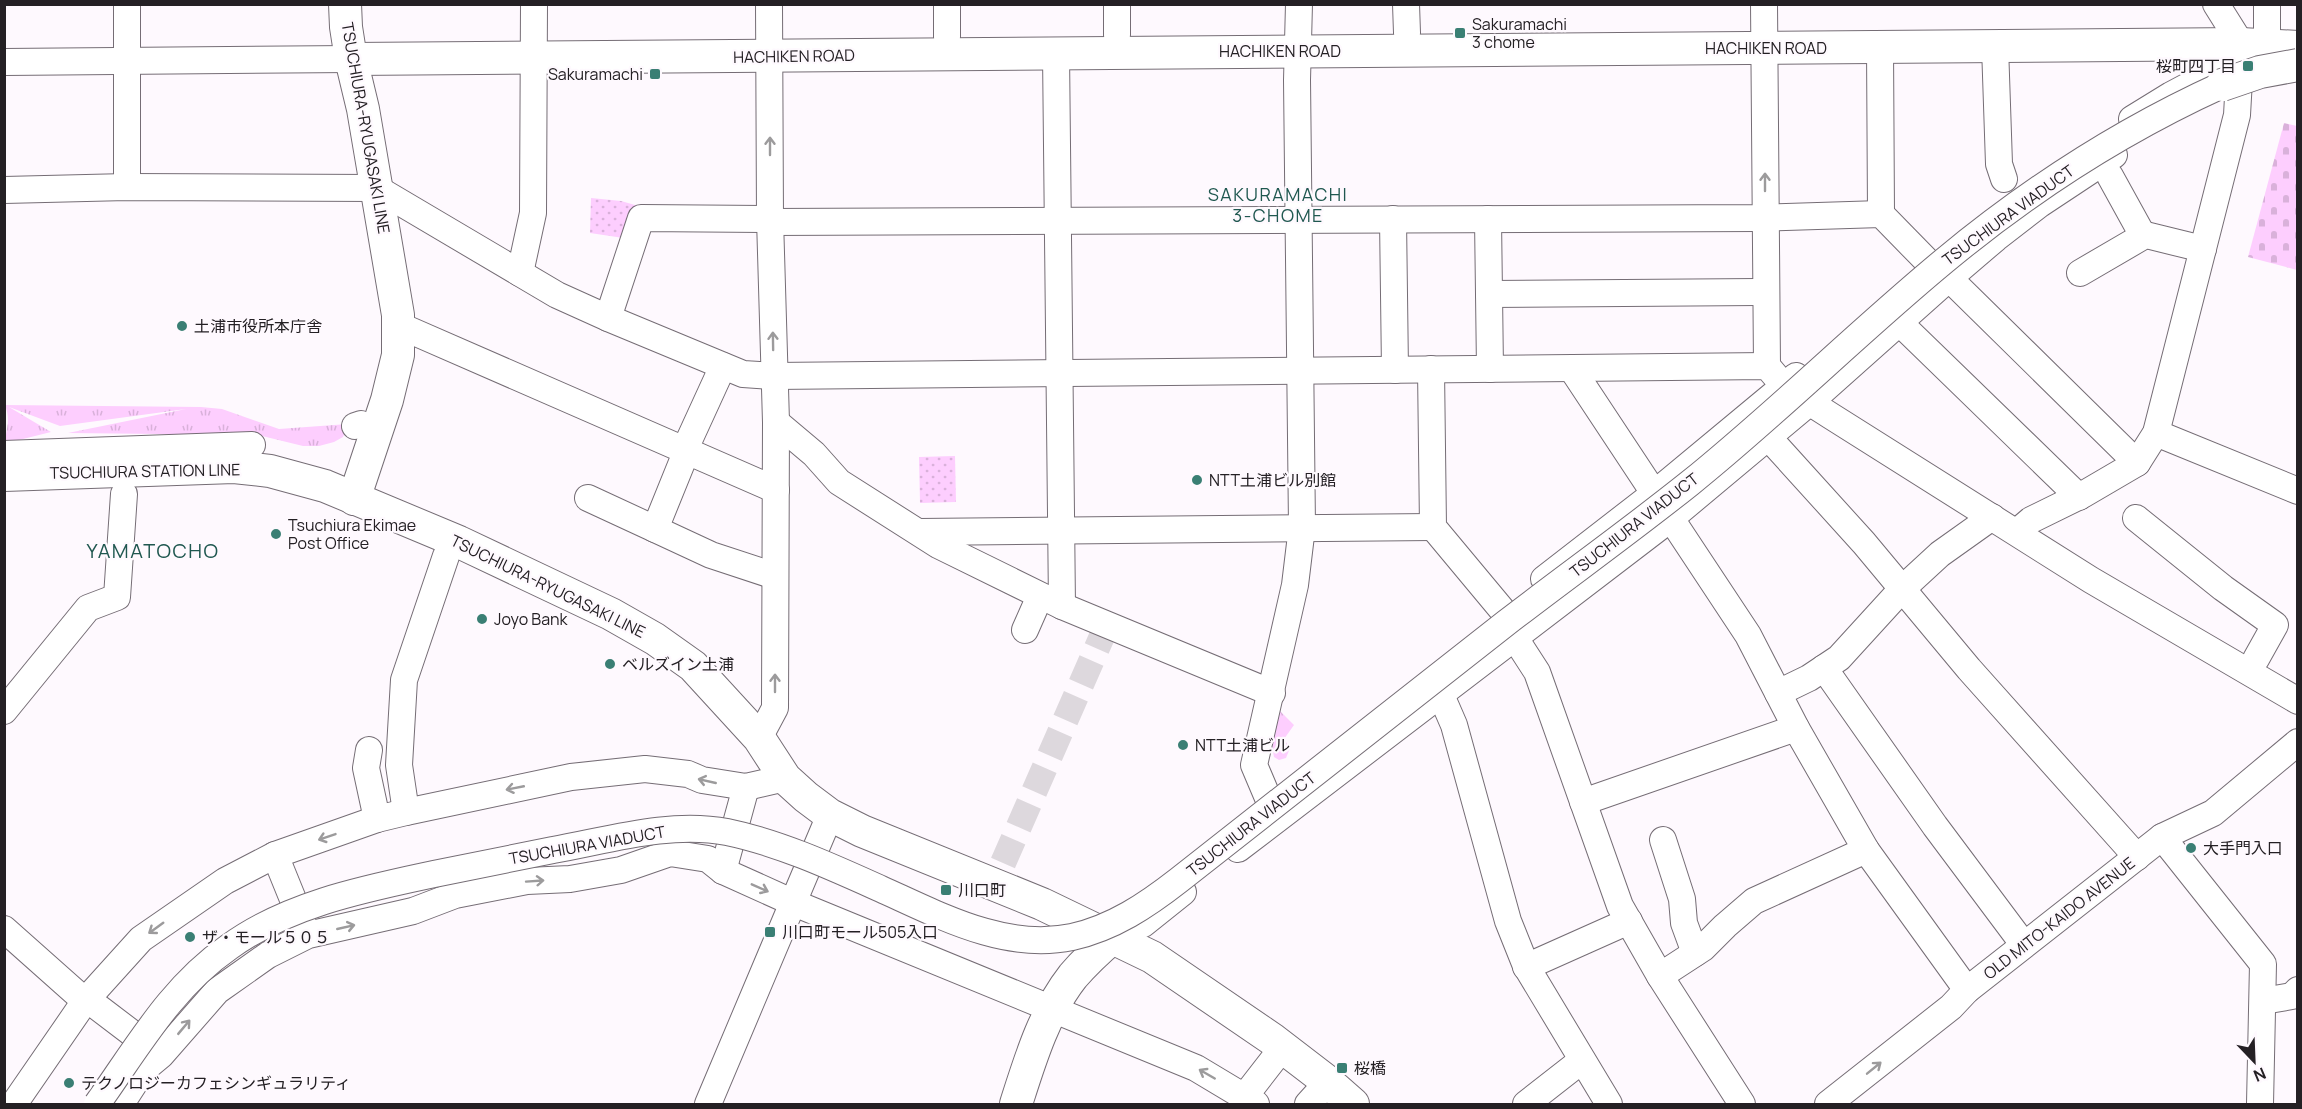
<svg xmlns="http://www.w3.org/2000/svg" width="2302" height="1109" viewBox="0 0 2302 1109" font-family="Manrope,'Noto Sans JP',sans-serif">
  <defs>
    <pattern id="grass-dots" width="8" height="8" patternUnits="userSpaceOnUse" patternTransform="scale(1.5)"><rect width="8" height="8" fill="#fdcefe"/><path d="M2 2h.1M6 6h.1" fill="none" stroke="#d9b1da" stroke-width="1.8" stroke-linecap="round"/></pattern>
    <pattern id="cemetery-stones" width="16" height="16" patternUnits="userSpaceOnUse" patternTransform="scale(1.5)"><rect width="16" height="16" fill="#fdcefe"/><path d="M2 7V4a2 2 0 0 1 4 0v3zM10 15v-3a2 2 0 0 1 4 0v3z" fill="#d9b1da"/></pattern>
    <pattern id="park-tufts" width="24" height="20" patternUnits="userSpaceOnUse" patternTransform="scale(1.5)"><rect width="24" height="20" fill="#fdcefe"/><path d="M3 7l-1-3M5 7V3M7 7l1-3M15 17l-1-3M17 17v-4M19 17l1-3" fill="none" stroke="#d9b1da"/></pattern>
  </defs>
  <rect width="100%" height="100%" fill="#fef9fe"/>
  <g fill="url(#grass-dots)">
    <polygon points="591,198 621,201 642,207 630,239 590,233"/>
    <polygon points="955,456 956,502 920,503 919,457"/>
  </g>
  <polygon fill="url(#cemetery-stones)" points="2284,123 2297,126 2297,270 2248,257"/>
  <g fill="url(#park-tufts)" fill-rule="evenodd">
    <path d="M5 405 201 407 222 409 279 429 348 424 343 437 334 442 319 446H303L258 435 5 448C4 432 12 423 5 405ZM9 407 60 426 186 409 68 433 251 435 60 439 7 443 51 432Z"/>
    <polygon points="1280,711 1294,725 1284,739 1290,748 1286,758 1279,760 1274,757 1272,745"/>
  </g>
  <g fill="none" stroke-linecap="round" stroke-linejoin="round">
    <polyline stroke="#ddd8dd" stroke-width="26" stroke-dasharray="26 13" stroke-linecap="butt" points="1003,863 1107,625"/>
    <g stroke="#756d75" stroke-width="28">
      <g id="minor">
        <polyline points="947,4 947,37"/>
        <polyline points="1117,4 1117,35"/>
        <polyline points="1406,4 1407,33"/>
        <polyline points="1764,4 1767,366"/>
        <polyline points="1995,46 1999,164 2004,179"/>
        <polyline points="1880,47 1881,214"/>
        <polyline points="1056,53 1062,606"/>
        <polyline points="4,62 351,59"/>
        <polyline points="2132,119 2171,95 2267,44 2267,4"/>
        <polyline points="127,187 127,4"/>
        <polyline points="4,190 127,187 376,188 557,295 608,318 743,374 774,376 1767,366 1784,386 1831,416 2091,580 2298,701"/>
        <polyline points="1393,219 1395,370"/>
        <polyline points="1488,219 1490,369"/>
        <polyline points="770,222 1757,218 1881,214 1927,261"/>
        <polyline points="2142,234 2203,249"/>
        <polyline points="520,273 533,213 534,4"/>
        <polyline points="2080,273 2140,238 2142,234 2110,176"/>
        <polyline points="1957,286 2137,463"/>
        <polyline points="1489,294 1758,292"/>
        <polyline points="608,318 641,218 770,219"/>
        <polyline points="398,325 776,490"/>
        <polyline points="1907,330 2079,497"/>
        <polyline points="1431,369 1433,527 1503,611 1515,638 1537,672 1620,906 1660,976 1742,1104"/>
        <polyline points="1572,369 1748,635 1796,728 1866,850 1967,990"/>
        <polyline points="776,422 814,454 839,482 938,545 1062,606 1272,693"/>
        <polyline points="355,426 361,424"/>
        <polyline points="2156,433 2298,491"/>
        <polyline points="1768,437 1864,543 1969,669 2137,857"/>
        <polyline points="685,449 723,366"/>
        <polyline points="687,450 655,529 711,555 775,576"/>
        <polyline points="4,454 252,445"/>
        <polyline points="588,498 655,529"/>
        <polyline points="2136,518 2223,588 2275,625 2256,659"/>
        <polyline points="919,532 1433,527"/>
        <polyline points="2017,532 2031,520 2084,494 2137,463 2156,433 2237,115 2241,44 2216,4"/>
        <polyline points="1544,579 1655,493 1796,376"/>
        <polyline points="1025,630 1040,596"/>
        <polyline points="1824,668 1935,826 2018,937"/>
        <polyline points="1778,693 1809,678 1839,658 1902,589 1940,554 1992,517"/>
        <polyline points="1441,695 1454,725 1508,921 1526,966 1609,1104"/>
        <polyline points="4,711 88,608 117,597 124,494"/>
        <polyline points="759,738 775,708 776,422 770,219 769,4"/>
        <polyline points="369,750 366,768 377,819"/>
        <polyline points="1268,798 1254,765 1295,585 1302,527 1297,80 1299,4"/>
        <polyline points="1583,802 1796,728"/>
        <polyline points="406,812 399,765 404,680 446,556"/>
        <polyline points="2162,837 2263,964 2260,1104"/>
        <polyline points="1663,840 1682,899 1684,923 1695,953"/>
        <polyline points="1238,849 1670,519 1810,402 1948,279 1996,238 2040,204 2114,155"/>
        <polyline points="275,855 305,929"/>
        <polyline points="723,871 746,787"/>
        <polyline points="4,929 85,1001"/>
        <polyline points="1113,937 1143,924 1183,892"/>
        <polyline points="1526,967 1629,921"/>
        <polyline points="1660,976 1703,948 1725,926 1754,901 1866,850"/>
        <polyline points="87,999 158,1053"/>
        <polyline points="2263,1001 2292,996 2298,990"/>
        <polyline points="1245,1096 1283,1047"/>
        <polyline points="14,1104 85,1001 141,939 225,881 275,855 377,819 406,812 571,777 645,769 688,774 702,780 746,787 785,778"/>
        <polyline points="121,1104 143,1070 161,1055 217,991 268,955 308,935 413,911 455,895 527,881 570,879 621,870 670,853 708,859 723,871 794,903 1196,1068 1256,1104"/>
        <polyline points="708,1104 830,815"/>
        <polyline points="1308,1104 1328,1082"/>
        <polyline points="1526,1104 1581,1061"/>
        <polyline points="1828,1104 1951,1007 1967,990 2148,848 2162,837 2213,813 2298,742"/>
      </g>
    </g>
    <g stroke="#756d75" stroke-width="34">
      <g id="major">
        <polyline points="345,4 346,27 351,59 363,109 398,315 398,355 387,400 354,499"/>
        <polyline points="351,59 2241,44 2298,47"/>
        <polyline points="4,475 234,467 270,471 325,486 459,542 611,614 655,639 693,666 759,738 785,778 806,797 830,815 862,831 1042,904 1152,957 1272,1039 1328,1082 1353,1104"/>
        <path d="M1016 1104C1030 1060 1044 1013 1073 976 1085 962 1099 949 1113 937"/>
      </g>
    </g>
    <use href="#minor" stroke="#fff" stroke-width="26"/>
    <use href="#major" stroke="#fff" stroke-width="32"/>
    <g stroke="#756d75" stroke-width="28" stroke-linecap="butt">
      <path id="minor-bridge" d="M97 1104C137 1048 171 987 229 947 288 904 364 889 434 874 473 866 513 858 553 850 609 840 670 821 727 832 780 843 832 867 881 889 941 916 1005 951 1072 937 1113 928 1147 905 1179 880 1288 795 1397 709 1506 623 1567 576 1630 531 1690 483 1777 413 1857 333 1944 261 2027 192 2123 130 2222 85"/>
    </g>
    <g stroke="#756d75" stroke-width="34" stroke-linecap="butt">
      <polyline id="major-bridge" points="2222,85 2260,72 2298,65"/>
    </g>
    <use href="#minor-bridge" stroke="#fff" stroke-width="26"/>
    <use href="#major-bridge" stroke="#fff" stroke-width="32"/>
  </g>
  <defs><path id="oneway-shaft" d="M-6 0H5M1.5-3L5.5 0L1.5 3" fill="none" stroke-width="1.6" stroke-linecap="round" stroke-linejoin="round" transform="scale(1.5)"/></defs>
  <g stroke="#9c9b9c">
    <use href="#oneway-shaft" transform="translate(770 146) rotate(-90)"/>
    <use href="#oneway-shaft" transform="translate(1765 182) rotate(-90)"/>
    <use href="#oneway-shaft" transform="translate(773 341) rotate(-91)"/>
    <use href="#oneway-shaft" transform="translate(775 683) rotate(-90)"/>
    <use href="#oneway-shaft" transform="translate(707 781) rotate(-167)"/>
    <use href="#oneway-shaft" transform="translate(515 788) rotate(169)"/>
    <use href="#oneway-shaft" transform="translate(327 837) rotate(161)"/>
    <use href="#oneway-shaft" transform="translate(535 881) rotate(-4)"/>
    <use href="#oneway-shaft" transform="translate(760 888) rotate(24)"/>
    <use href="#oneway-shaft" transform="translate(346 927) rotate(-13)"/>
    <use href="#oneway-shaft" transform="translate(156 928) rotate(144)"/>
    <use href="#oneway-shaft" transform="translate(184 1027) rotate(-50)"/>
    <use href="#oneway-shaft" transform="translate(1874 1068) rotate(-39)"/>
    <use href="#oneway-shaft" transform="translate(1207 1074) rotate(-150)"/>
  </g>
  <g fill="#3a7f74" stroke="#fef9fe" stroke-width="2">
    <rect x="1454" y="27" width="12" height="12" rx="3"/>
    <rect x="2242" y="60" width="12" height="12" rx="3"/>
    <rect x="649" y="68" width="12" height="12" rx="3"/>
    <circle cx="182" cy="326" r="6"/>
    <circle cx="1197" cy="480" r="6"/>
    <circle cx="276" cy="534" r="6"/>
    <circle cx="482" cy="619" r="6"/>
    <circle cx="610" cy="664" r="6"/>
    <circle cx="1183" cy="745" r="6"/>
    <circle cx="2191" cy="848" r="6"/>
    <rect x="940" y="884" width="12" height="12" rx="3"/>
    <rect x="764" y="926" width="12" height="12" rx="3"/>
    <circle cx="190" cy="937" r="6"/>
    <rect x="1336" y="1062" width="12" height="12" rx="3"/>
    <circle cx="69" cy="1083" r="6"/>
  </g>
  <g text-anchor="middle" stroke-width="4.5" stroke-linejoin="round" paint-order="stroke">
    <g font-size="16" fill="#242024" stroke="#fef9fe" text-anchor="start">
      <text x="1472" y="30">Sakuramachi<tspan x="1472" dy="18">3 chome</tspan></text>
      <text x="2236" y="72" text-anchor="end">桜町四丁目</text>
      <text x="643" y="80" text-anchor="end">Sakuramachi</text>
      <text x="194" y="332">土浦市役所本庁舎</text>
      <text x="1209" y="486">NTT土浦ビル別館</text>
      <text x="288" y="531">Tsuchiura Ekimae<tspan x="288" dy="18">Post Office</tspan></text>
      <text x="494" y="625">Joyo Bank</text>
      <text x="622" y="670">ベルズイン土浦</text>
      <text x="1195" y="751">NTT土浦ビル</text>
      <text x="2203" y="854">大手門入口</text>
      <text x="958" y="896">川口町</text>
      <text x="782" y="938">川口町モール505入口</text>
      <text x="202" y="943">ザ・モール５０５</text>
      <text x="1354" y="1074">桜橋</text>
      <text x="81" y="1089">テクノロジーカフェシンギュラリティ</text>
    </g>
    <g font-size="16" fill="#242024" stroke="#fef9fe">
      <text x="1766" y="54">HACHIKEN ROAD</text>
      <text x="1280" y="57">HACHIKEN ROAD</text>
      <text transform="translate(794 56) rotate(-1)" y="6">HACHIKEN ROAD</text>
      <text transform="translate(366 128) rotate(80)" y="6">TSUCHIURA-RYUGASAKI LINE</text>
      <text transform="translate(2008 215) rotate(-36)" y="6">TSUCHIURA VIADUCT</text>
      <text transform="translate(145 471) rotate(-1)" y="6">TSUCHIURA STATION LINE</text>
      <text transform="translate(1634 525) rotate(-38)" y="6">TSUCHIURA VIADUCT</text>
      <text transform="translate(548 586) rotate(26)" y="6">TSUCHIURA-RYUGASAKI LINE</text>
      <text transform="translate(1251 824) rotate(-38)" y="6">TSUCHIURA VIADUCT</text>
      <text transform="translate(587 845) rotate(-10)" y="6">TSUCHIURA VIADUCT</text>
      <text transform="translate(2059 918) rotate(-38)" y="6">OLD MITO-KAIDO AVENUE</text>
    </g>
    <g font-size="18" letter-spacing="1.5" fill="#205850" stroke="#fef9fe">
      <text x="1278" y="201">SAKURAMACHI<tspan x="1278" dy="21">3-CHOME</tspan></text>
    </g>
    <g font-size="20" letter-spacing="1.5" fill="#205850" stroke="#fef9fe">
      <text x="153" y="558">YAMATOCHO</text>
    </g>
  </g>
  <rect width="2302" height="1109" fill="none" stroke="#242024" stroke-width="12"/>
  <g transform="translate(2254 1061) rotate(157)" stroke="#fef9fe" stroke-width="4.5" paint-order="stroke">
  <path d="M0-4.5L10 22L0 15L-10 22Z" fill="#242024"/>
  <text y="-9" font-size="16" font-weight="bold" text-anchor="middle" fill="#242024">N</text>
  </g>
</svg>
